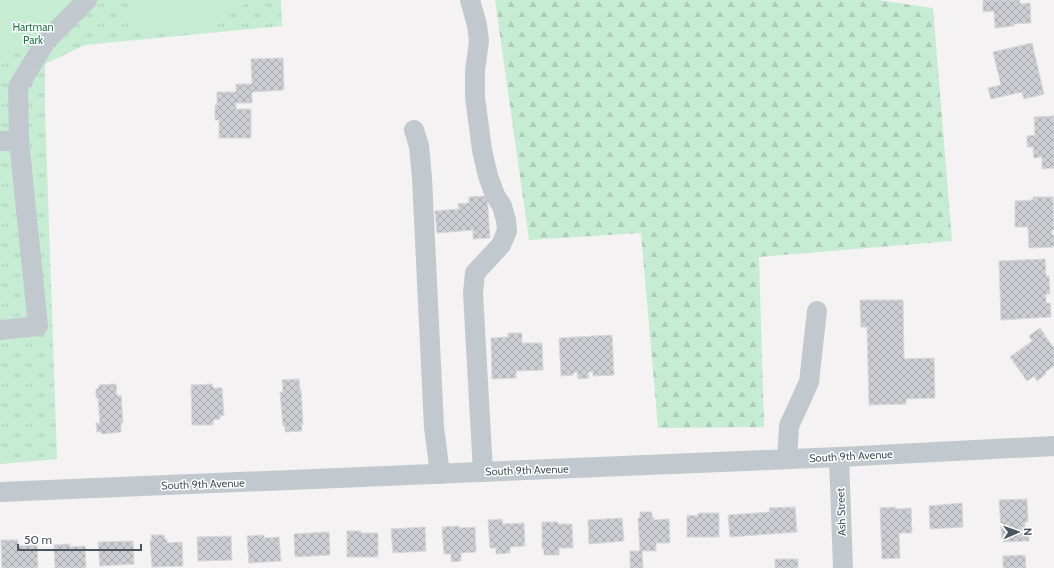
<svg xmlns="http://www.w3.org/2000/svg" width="1054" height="568" viewBox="0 0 1054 568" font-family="Cabin,sans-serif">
  <defs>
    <pattern id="forest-firs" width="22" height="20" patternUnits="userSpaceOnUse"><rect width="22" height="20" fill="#c6ecd4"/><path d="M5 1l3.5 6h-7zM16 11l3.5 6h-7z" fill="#acccb8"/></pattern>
    <pattern id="park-tufts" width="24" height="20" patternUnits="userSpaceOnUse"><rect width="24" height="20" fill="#c6ecd4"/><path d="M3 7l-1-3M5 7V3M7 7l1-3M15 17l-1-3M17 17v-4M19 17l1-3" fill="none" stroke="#acccb8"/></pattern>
    <pattern id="building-cross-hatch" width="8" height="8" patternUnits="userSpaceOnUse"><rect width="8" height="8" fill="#ccced3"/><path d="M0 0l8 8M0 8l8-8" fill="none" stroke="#a8aaae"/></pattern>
  </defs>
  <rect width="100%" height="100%" fill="#f4f2f2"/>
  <polygon fill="url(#forest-firs)" points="495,0 878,0 933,8 952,241 759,257 764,427 658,428 641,233 529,240"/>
  <polygon fill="url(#park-tufts)" points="0,0 281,0 282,26 85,45 45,64 45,110 57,459 0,464"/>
  <g fill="#c6ecd4">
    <polygon points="0,0 72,0 55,26 0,53"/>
    <polygon points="131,0 251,0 210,28 131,32"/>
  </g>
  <g fill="url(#building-cross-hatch)" stroke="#d7d8dc">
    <polygon points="983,0 1020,0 1020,4 1030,3 1031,23 1014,24 1014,26 995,28 994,11 983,12"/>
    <polygon points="1032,43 1044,94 1024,99 1022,92 991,99 988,88 1001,85 993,52"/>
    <polygon points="283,58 284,90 252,92 252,103 236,103 236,109 251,109 251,138 219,138 219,120 215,120 215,105 217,105 217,92 236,92 236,84 252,84 251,59"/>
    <polygon points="1054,116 1054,168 1042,169 1042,157 1034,158 1033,147 1027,147 1027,136 1035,135 1034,117"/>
    <polygon points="487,196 490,238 473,239 473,230 437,233 435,211 459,209 458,204 469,203 469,197"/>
    <polygon points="1033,197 1053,197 1054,230 1052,230 1052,235 1054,235 1054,247 1029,248 1028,227 1015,227 1015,201 1033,200"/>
    <polygon points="1045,259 1046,276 1049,276 1050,294 1046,294 1046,303 1050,303 1051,317 1001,320 999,261"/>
    <polygon points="860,300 903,300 904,359 934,358 935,398 906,399 906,404 869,405 867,327 861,327"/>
    <polygon points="1040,328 1053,347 1054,346 1054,366 1045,372 1046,374 1037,381 1034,376 1027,381 1010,357 1032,341 1029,336"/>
    <polygon points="508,333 522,333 522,343 542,343 543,370 516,371 516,378 492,379 491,338 508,337"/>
    <polygon points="612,335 614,375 593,376 593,372 588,372 589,378 578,379 577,372 573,373 573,375 561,376 559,338"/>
    <polygon points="299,379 300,390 301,390 303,425 301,425 302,431 285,432 285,426 283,426 280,392 283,392 282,380"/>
    <polygon points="116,384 117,396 121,395 123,423 121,423 121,432 102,434 101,432 97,432 96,423 100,423 98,398 96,398 96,389 99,388 99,385"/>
    <polygon points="212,384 213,388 222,388 224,415 220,416 220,419 213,420 213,425 192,425 191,385"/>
    <polygon points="1027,499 1028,522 1025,522 1025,528 1029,527 1029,541 1002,542 999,500"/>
    <polygon points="962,503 963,527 930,529 929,506"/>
    <polygon points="795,507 797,532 730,537 728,515 770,512 769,508"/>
    <polygon points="896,507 896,509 911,508 912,533 899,533 900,558 882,559 880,508"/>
    <polygon points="640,512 652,512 652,518 654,517 654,520 669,519 670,543 656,543 656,551 642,551 643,568 630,568 630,551 640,551 638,518 640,518"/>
    <polygon points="698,513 719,513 719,537 687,537 687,515 698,516"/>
    <polygon points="622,518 624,541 589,544 588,520"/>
    <polygon points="502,519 503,524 524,523 525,546 510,547 510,553 496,554 496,548 490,548 488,520"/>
    <polygon points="542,522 558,522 558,524 572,524 573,548 559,548 559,555 544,555 544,549 542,549"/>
    <polygon points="459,526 460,528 475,527 476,552 461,553 461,561 451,562 451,554 444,554 442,527"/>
    <polygon points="425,527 426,551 393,553 391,529"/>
    <polygon points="347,531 361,531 361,533 378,533 378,557 347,557"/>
    <polygon points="329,532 330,555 295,557 294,534"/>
    <polygon points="151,535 164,535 165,540 167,539 167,543 182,542 183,566 152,567 150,540 152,540"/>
    <polygon points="264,535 264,538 279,537 281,561 249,563 247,536"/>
    <polygon points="231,536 232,560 198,561 197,537"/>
    <polygon points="1,540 18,540 18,546 37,545 38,568 2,568"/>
    <polygon points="133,541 134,564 100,566 98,542"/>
    <polygon points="70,544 70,547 85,546 86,568 55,568 54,545"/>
    <polygon points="1025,555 1026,568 1003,568 1003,556"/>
    <rect x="775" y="559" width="23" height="9"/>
  </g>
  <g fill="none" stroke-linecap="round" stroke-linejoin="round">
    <g stroke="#c1c9cf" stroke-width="20">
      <polyline points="470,0 477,25 479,41 475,71 475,97 482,150 488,176 495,195 502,206 506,220 507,231 501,245 475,273 473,293 483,472"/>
      <polyline points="414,130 419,146 422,178 434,427 440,474"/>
      <polyline points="0,141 19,141 38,326 0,330"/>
      <polyline points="19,141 18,87 46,41 87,0"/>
      <polyline points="839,457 843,568"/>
      <polyline points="787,459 789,426 809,382 817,311"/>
      <polyline points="0,492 839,457 1054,446"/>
    </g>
  </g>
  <g text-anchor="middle" stroke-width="3" stroke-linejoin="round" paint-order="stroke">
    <g font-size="11" fill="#22794b" stroke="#fff">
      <text x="33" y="31">Hartman<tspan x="33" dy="13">Park</tspan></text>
    </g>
    <g font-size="11" fill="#4b555d" stroke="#fff">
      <text transform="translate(851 456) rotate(-3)" y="4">South 9th Avenue</text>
      <text transform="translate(527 470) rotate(-2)" y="4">South 9th Avenue</text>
      <text transform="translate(203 484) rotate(-2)" y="4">South 9th Avenue</text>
      <text transform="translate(841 512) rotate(-92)" y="4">Ash Street</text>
    </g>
  </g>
  <g transform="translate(1018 532) rotate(88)" stroke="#ffffff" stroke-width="3" paint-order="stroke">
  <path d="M0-3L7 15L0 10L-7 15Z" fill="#4b555d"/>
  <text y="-6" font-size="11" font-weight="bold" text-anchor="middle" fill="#4b555d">N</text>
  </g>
  <path d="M18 544v6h123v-6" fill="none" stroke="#4b555d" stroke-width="2"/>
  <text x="24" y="544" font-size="12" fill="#4b555d" stroke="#ffffff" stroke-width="3" paint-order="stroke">50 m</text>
</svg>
